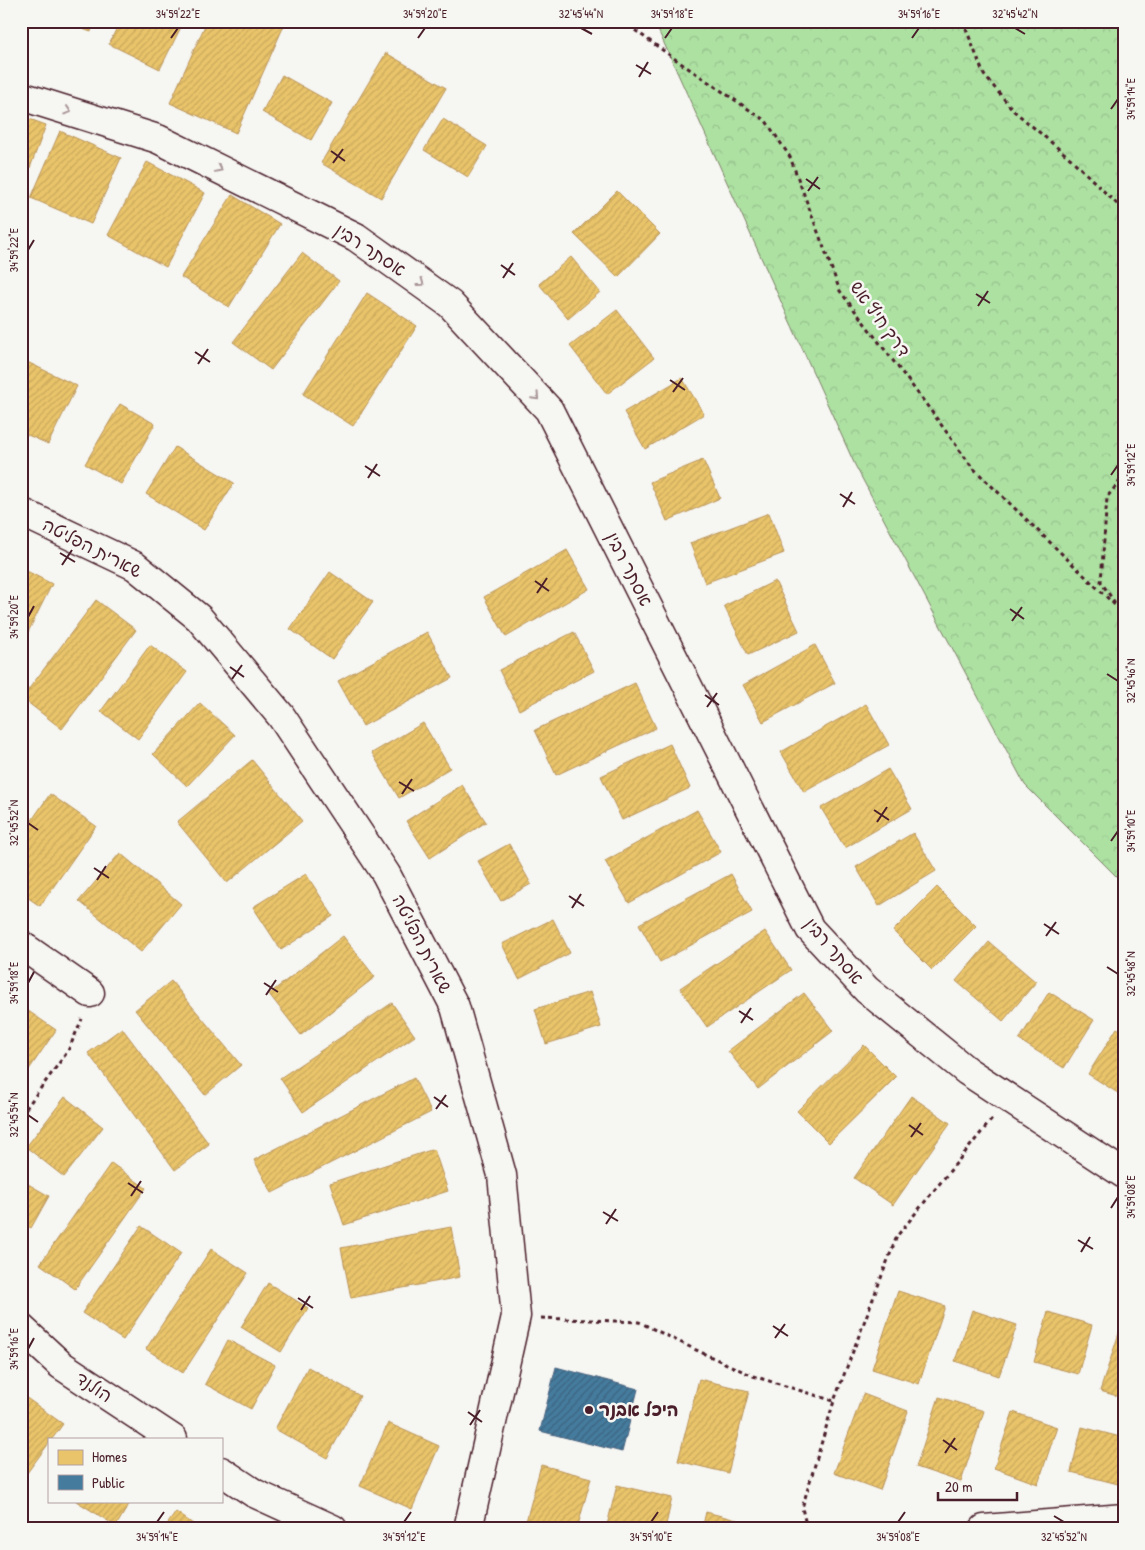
<svg xmlns="http://www.w3.org/2000/svg" width="1145" height="1550" viewBox="0 0 1145 1550" font-family="'Patrick Hand','Playpen Sans Hebrew',sans-serif">
  <defs>
    <pattern id="forest-crowns" width="20" height="18" patternUnits="userSpaceOnUse" patternTransform="scale(1.25)"><rect width="20" height="18" fill="#ade1a2"/><path d="M2 6a3 3 0 1 1 6 0M12 15a3 3 0 1 1 6 0" fill="none" stroke="#96c18c"/></pattern>
    <pattern id="homes-hatch" width="6" height="6" patternUnits="userSpaceOnUse" patternTransform="scale(1.25)"><rect width="6" height="6" fill="#e9c46a"/><path d="M-1 1l2-2M0 6l6-6M5 7l2-2" fill="none" stroke="#c9a85c"/></pattern>
    <pattern id="public-hatch" width="6" height="6" patternUnits="userSpaceOnUse" patternTransform="scale(1.25)"><rect width="6" height="6" fill="#457b9d"/><path d="M-1 1l2-2M0 6l6-6M5 7l2-2" fill="none" stroke="#3c6480"/></pattern>
  </defs>
  <rect width="100%" height="100%" fill="#f6f6f2"/>
  <filter id="ink" filterUnits="userSpaceOnUse"><feTurbulence type="fractalNoise" baseFrequency=".02" numOctaves="2"/><feDisplacementMap in="SourceGraphic" scale="10" xChannelSelector="R" yChannelSelector="G"/><feConvolveMatrix kernelMatrix="1 2 1 2 8 2 1 2 1" color-interpolation-filters="sRGB"/></filter>
  <g filter="url(#ink)">
    <polygon fill="url(#forest-crowns)" stroke="#7c8066" points="654,21 1124,21 1124,884 1025,785 855,465"/>
    <g fill="url(#homes-hatch)" stroke="#b99257">
      <polygon points="60,21 94,21 91,32"/>
      <polygon points="120,21 184,21 160,69 109,44"/>
      <polygon points="207,21 286,21 236,133 170,103"/>
      <polygon points="386,53 446,88 381,198 321,163"/>
      <polygon points="282,75 332,103 311,140 262,112"/>
      <polygon points="21,116 46,125 21,192"/>
      <polygon points="443,119 487,146 468,177 424,150"/>
      <polygon points="60,131 121,158 91,224 31,198"/>
      <polygon points="147,162 205,193 166,267 108,235"/>
      <polygon points="617,191 660,234 618,277 574,234"/>
      <polygon points="232,195 280,224 229,307 181,277"/>
      <polygon points="302,253 339,281 271,370 233,342"/>
      <polygon points="571,257 600,292 568,319 539,284"/>
      <polygon points="367,293 417,326 353,426 303,394"/>
      <polygon points="617,310 654,358 607,394 570,346"/>
      <polygon points="21,359 77,386 48,444 21,432"/>
      <polygon points="682,378 704,414 645,449 624,412"/>
      <polygon points="120,404 155,424 121,484 85,464"/>
      <polygon points="175,447 234,483 204,530 146,494"/>
      <polygon points="703,460 720,498 667,521 650,482"/>
      <polygon points="769,513 784,553 705,583 690,543"/>
      <polygon points="567,550 589,589 506,637 484,597"/>
      <polygon points="21,568 52,584 21,646"/>
      <polygon points="330,572 373,602 332,659 290,629"/>
      <polygon points="775,581 799,631 748,655 724,606"/>
      <polygon points="96,600 136,630 62,729 22,698"/>
      <polygon points="427,632 452,678 363,726 338,681"/>
      <polygon points="574,632 594,671 519,710 499,670"/>
      <polygon points="150,645 187,672 138,739 101,711"/>
      <polygon points="815,645 835,683 763,722 743,685"/>
      <polygon points="635,683 656,728 556,775 535,730"/>
      <polygon points="200,703 235,735 187,786 153,754"/>
      <polygon points="866,704 889,745 804,792 781,752"/>
      <polygon points="423,723 450,768 399,798 372,753"/>
      <polygon points="670,744 690,788 622,820 601,776"/>
      <polygon points="252,760 302,821 227,883 177,822"/>
      <polygon points="888,769 912,809 845,848 821,808"/>
      <polygon points="462,785 486,822 430,858 406,821"/>
      <polygon points="50,794 96,826 40,906 21,893 21,836"/>
      <polygon points="697,810 721,852 629,903 605,861"/>
      <polygon points="913,833 936,871 879,906 856,867"/>
      <polygon points="509,844 531,884 501,901 478,861"/>
      <polygon points="120,853 181,904 141,952 79,901"/>
      <polygon points="306,874 333,916 281,950 253,907"/>
      <polygon points="731,874 752,912 660,962 639,924"/>
      <polygon points="937,887 976,926 932,970 893,931"/>
      <polygon points="553,919 570,953 519,979 502,944"/>
      <polygon points="765,931 791,970 707,1027 680,988"/>
      <polygon points="343,936 375,977 301,1035 269,994"/>
      <polygon points="989,942 1036,982 1003,1021 956,981"/>
      <polygon points="171,981 241,1065 205,1095 135,1010"/>
      <polygon points="590,992 601,1027 546,1044 535,1009"/>
      <polygon points="1049,992 1094,1020 1064,1068 1019,1040"/>
      <polygon points="804,993 833,1031 758,1089 728,1051"/>
      <polygon points="392,1003 415,1036 303,1112 280,1078"/>
      <polygon points="21,1006 56,1030 28,1071 21,1066"/>
      <polygon points="122,1028 209,1144 175,1170 88,1053"/>
      <polygon points="1117,1028 1124,1032 1124,1097 1088,1074"/>
      <polygon points="864,1045 896,1077 829,1143 797,1111"/>
      <polygon points="414,1078 431,1112 272,1193 254,1160"/>
      <polygon points="911,1096 950,1123 893,1205 854,1178"/>
      <polygon points="65,1097 103,1127 64,1177 26,1147"/>
      <polygon points="434,1149 448,1191 344,1225 330,1183"/>
      <polygon points="111,1163 146,1188 75,1289 40,1264"/>
      <polygon points="21,1180 49,1196 31,1228 21,1222"/>
      <polygon points="141,1226 181,1253 123,1340 82,1313"/>
      <polygon points="451,1227 460,1277 351,1298 341,1248"/>
      <polygon points="211,1249 248,1273 183,1373 146,1349"/>
      <polygon points="268,1283 308,1308 281,1352 241,1327"/>
      <polygon points="898,1291 945,1306 919,1384 872,1369"/>
      <polygon points="972,1310 1017,1325 999,1376 955,1361"/>
      <polygon points="1048,1312 1092,1325 1078,1374 1034,1362"/>
      <polygon points="1122,1324 1124,1325 1124,1398 1100,1391"/>
      <polygon points="228,1340 275,1365 251,1409 205,1384"/>
      <polygon points="308,1367 360,1396 327,1458 275,1429"/>
      <polygon points="699,1379 749,1391 728,1473 678,1461"/>
      <polygon points="21,1394 63,1424 52,1439 49,1439 49,1443 24,1477 21,1475"/>
      <polygon points="863,1394 908,1411 880,1490 834,1473"/>
      <polygon points="939,1397 984,1411 961,1482 916,1467"/>
      <polygon points="1013,1412 1057,1427 1038,1484 994,1468"/>
      <polygon points="388,1423 439,1446 412,1509 360,1486"/>
      <polygon points="1082,1427 1124,1438 1124,1461 1118,1484 1071,1472"/>
      <polygon points="541,1465 591,1478 577,1529 524,1529"/>
      <polygon points="617,1485 672,1498 665,1529 606,1529"/>
      <polygon points="76,1501 131,1501 116,1526"/>
      <polygon points="176,1512 200,1529 164,1529"/>
      <polygon points="706,1512 756,1525 755,1529 702,1529"/>
    </g>
    <polygon fill="url(#public-hatch)" stroke="#465f7b" points="556,1367 638,1389 622,1452 540,1431"/>
    <g fill="none" stroke-linecap="round" stroke-linejoin="round">
      <g stroke="#4a1f2b" stroke-width="31">
        <g id="street">
          <polyline points="21,96 158,139 356,237 450,304 549,410 810,929 867,990 967,1071 1124,1174"/>
          <polyline points="21,512 135,566 199,618 281,716 386,874 455,1007 502,1175 516,1316 468,1529"/>
          <polyline points="21,945 90,993"/>
          <polyline points="21,1328 61,1365 173,1439"/>
          <polyline points="221,1471 254,1493 333,1529"/>
          <polyline points="984,1529 1124,1518"/>
        </g>
      </g>
      <g stroke="#4a1f2b" stroke-width="3" stroke-dasharray="4 4" stroke-linecap="butt">
        <polyline points="622,21 682,64 766,121 790,157 840,291 926,404 972,467 1119,609"/>
        <polyline points="963,21 984,75 1014,111 1071,159 1124,211"/>
        <polyline points="1115,603 1101,582 1107,497 1124,476"/>
        <polyline points="1118,608 1124,613"/>
        <polyline points="21,1115 68,1051 82,1019"/>
        <polyline points="541,1318 639,1322 694,1349 753,1376 834,1401"/>
        <polyline points="807,1529 802,1508 834,1401 897,1236 993,1118"/>
      </g>
      <use href="#street" stroke="#f6f6f2" stroke-width="28"/>
    </g>
    <defs><path id="oneway-chevron" d="M-2-3.5L2.5 0L-2 3.5" fill="none" stroke-width="1.6" stroke-linecap="round" stroke-linejoin="round" transform="scale(1.25)"/></defs>
    <g stroke="#a99598">
      <use href="#oneway-chevron" transform="translate(68 111) rotate(18)"/>
      <use href="#oneway-chevron" transform="translate(219 169) rotate(26)"/>
      <use href="#oneway-chevron" transform="translate(421 283) rotate(36)"/>
      <use href="#oneway-chevron" transform="translate(536 397) rotate(47)"/>
    </g>
  </g>
  <path fill="none" stroke="#4a1f2b" stroke-width="2" d="M581 28 592 34M1015 28 1025 34M171 38 178 28M418 38 425 28M665 38 672 28M912 38 919 28M636 65 651 74M639 77 648 62M1111 109 1118 99M331 151 345 161M333 163 343 149M806 179 820 189M808 191 818 177M28 250 34 240M501 265 515 275M503 278 513 263M976 294 990 303M978 306 988 291M195 352 210 362M198 364 208 349M670 380 685 390M673 392 683 378M365 466 380 476M1111 475 1118 465M368 478 377 464M840 494 855 504M843 507 852 492M60 553 75 562M62 565 72 550M535 581 549 591M537 593 547 578M1010 609 1024 619M28 617 34 606M1012 621 1022 607M230 667 244 677M1107 674 1118 681M232 679 242 665M705 695 719 705M707 707 717 693M399 782 414 791M402 794 412 779M874 810 889 820M877 822 887 807M28 823 38 830M1111 841 1118 831M94 868 109 878M97 880 106 866M569 896 584 906M572 908 581 894M1044 924 1059 934M1046 936 1056 922M1107 967 1118 974M28 983 34 972M264 983 278 992M266 995 276 980M739 1011 753 1020M741 1023 751 1008M434 1097 448 1107M436 1109 446 1095M28 1115 38 1122M909 1125 923 1135M911 1137 921 1123M128 1183 143 1193M131 1196 141 1181M1111 1208 1118 1197M603 1212 618 1221M606 1224 616 1209M1078 1240 1093 1249M1081 1252 1090 1237M298 1298 313 1308M301 1310 310 1296M773 1326 788 1336M775 1338 785 1324M28 1349 34 1338M468 1412 482 1422M470 1425 480 1410M943 1440 957 1450M945 1453 955 1438M1054 1516 1064 1522M157 1522 164 1512M404 1522 411 1512M651 1522 658 1512M898 1522 905 1512"/>
  <circle fill="#4a1f2b" stroke="#f6f6f2" stroke-width="2" cx="589" cy="1410" r="5"/>
  <g text-anchor="middle" stroke-width="5" stroke-linejoin="round" paint-order="stroke">
    <g font-size="18" fill="#4a1f2b" stroke="#f6f6f2">
      <text transform="translate(370 250) rotate(33)" y="6">אסתר רבין</text>
      <text transform="translate(880 319) rotate(54)" y="6">דרך חיץ אש</text>
      <text transform="translate(92 548) rotate(27)" y="6">שארית הפליטה</text>
      <text transform="translate(629 569) rotate(63)" y="6">אסתר רבין</text>
      <text transform="translate(422 944) rotate(63)" y="6">שארית הפליטה</text>
      <text transform="translate(834 951) rotate(50)" y="6">אסתר רבין</text>
      <text transform="translate(94 1387) rotate(34)" y="6">הולנד</text>
    </g>
    <g font-size="18" font-weight="bold" fill="#4a1f2b" stroke="#f6f6f2" text-anchor="start">
      <text x="599" y="1416">היכל אבנר</text>
    </g>
  </g>
  <rect width="1145" height="1550" fill="none" stroke="#f6f6f2" stroke-width="55"/>
  <rect x="48" y="1438" width="175" height="65" fill="#f6f6f2" stroke="#b1a0a2"/>
  <rect x="58" y="1450" width="25" height="15" fill="#e9c46a" stroke="#b1a0a2"/>
  <text x="92" y="1462" font-size="15" fill="#4a1f2b">Homes</text>
  <rect x="58" y="1475" width="25" height="15" fill="#457b9d" stroke="#b1a0a2"/>
  <text x="92" y="1488" font-size="15" fill="#4a1f2b">Public</text>
  <path d="M938 1492v8h79v-8" fill="none" stroke="#4a1f2b" stroke-width="2.5"/>
  <text x="945" y="1492" font-size="15" fill="#4a1f2b" stroke="#f6f6f2" stroke-width="4" paint-order="stroke">20 m</text>
  <rect x="28" y="28" width="1090" height="1494" fill="none" stroke="#4a1f2b" stroke-width="2"/>
  <g font-size="12" text-anchor="middle" fill="#4a1f2b">
    <text x="178" y="18">34°59'22"E</text>
    <text x="425" y="18">34°59'20"E</text>
    <text x="581" y="18">32°45'44"N</text>
    <text x="672" y="18">34°59'18"E</text>
    <text x="919" y="18">34°59'16"E</text>
    <text x="1015" y="18">32°45'42"N</text>
    <text transform="translate(1131 99) rotate(-90)" y="4">34°59'14"E</text>
    <text transform="translate(14 250) rotate(-90)" y="4">34°59'22"E</text>
    <text transform="translate(1131 465) rotate(-90)" y="4">34°59'12"E</text>
    <text transform="translate(14 617) rotate(-90)" y="4">34°59'20"E</text>
    <text transform="translate(1131 681) rotate(-90)" y="4">32°45'46"N</text>
    <text transform="translate(14 823) rotate(-90)" y="4">32°45'52"N</text>
    <text transform="translate(1131 831) rotate(-90)" y="4">34°59'10"E</text>
    <text transform="translate(1131 974) rotate(-90)" y="4">32°45'48"N</text>
    <text transform="translate(14 983) rotate(-90)" y="4">34°59'18"E</text>
    <text transform="translate(14 1115) rotate(-90)" y="4">32°45'54"N</text>
    <text transform="translate(1131 1197) rotate(-90)" y="4">34°59'08"E</text>
    <text transform="translate(14 1349) rotate(-90)" y="4">34°59'16"E</text>
    <text x="157" y="1541">34°59'14"E</text>
    <text x="404" y="1541">34°59'12"E</text>
    <text x="651" y="1541">34°59'10"E</text>
    <text x="898" y="1541">34°59'08"E</text>
    <text x="1064" y="1541">32°45'52"N</text>
  </g>
</svg>
